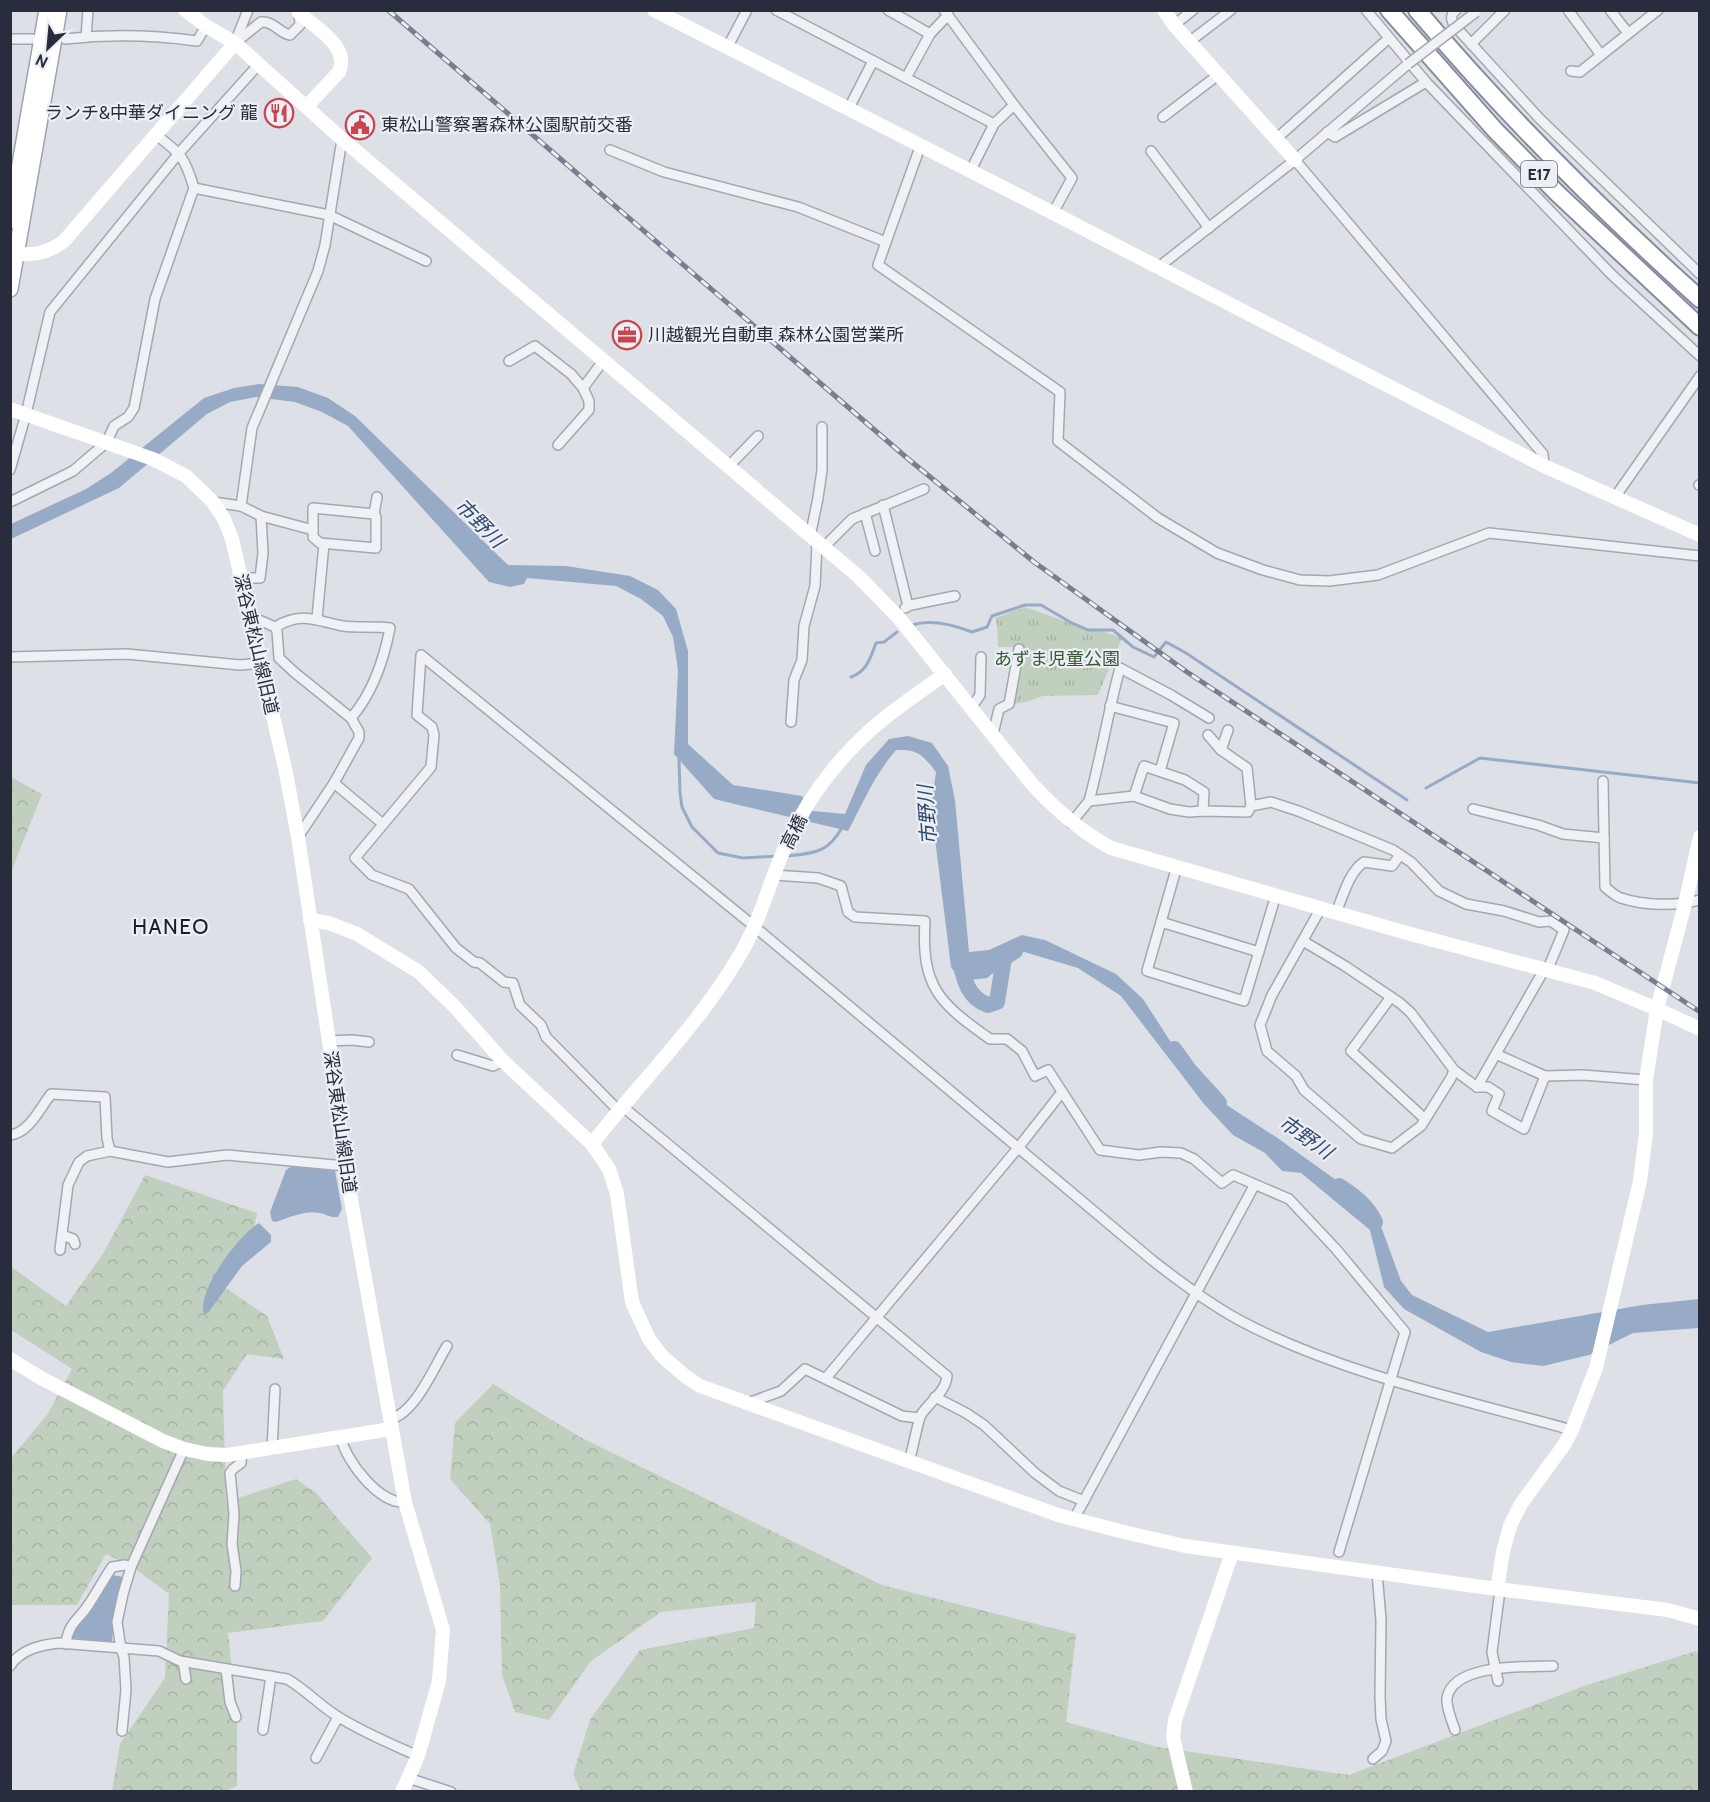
<svg xmlns="http://www.w3.org/2000/svg" width="1710" height="1802" viewBox="0 0 1710 1802" font-family="Cabin,'Noto Sans JP',sans-serif">
  <defs>
    <pattern id="grass-tufts" width="24" height="20" patternUnits="userSpaceOnUse" patternTransform="scale(1.5)"><rect width="24" height="20" fill="#c1d0be"/><path d="M3 7l-1-3M5 7V3M7 7l1-3M15 17l-1-3M17 17v-4M19 17l1-3" fill="none" stroke="#a6b3a4"/></pattern>
    <pattern id="forest-crowns" width="20" height="18" patternUnits="userSpaceOnUse" patternTransform="scale(1.5)"><rect width="20" height="18" fill="#c1d0be"/><path d="M2 6a3 3 0 1 1 6 0M12 15a3 3 0 1 1 6 0" fill="none" stroke="#a6b3a4"/></pattern>
  </defs>
  <rect width="100%" height="100%" fill="#dde0e7"/>
  <polygon fill="url(#grass-tufts)" points="1025,607 1081,627 1100,630 1122,638 1098,695 1043,696 1026,702 1013,704 1021,647 998,647 997,625 995,618"/>
  <g fill="url(#forest-crowns)">
    <polygon points="11,777 42,794 11,872"/>
    <polygon points="145,1175 257,1213 251,1244 217,1282 267,1316 284,1359 247,1354 223,1391 226,1502 296,1479 316,1493 372,1558 323,1621 228,1633 237,1712 237,1786 225,1791 112,1791 120,1744 165,1678 169,1594 130,1565 106,1554 77,1605 11,1605 11,1458 47,1415 72,1369 11,1330 10,1266 66,1306 104,1252"/>
    <polygon points="493,1384 580,1437 882,1585 1076,1634 1066,1722 1158,1747 1349,1775 1584,1686 1696,1651 1700,1658 1699,1791 581,1791 573,1774 590,1720 640,1650 754,1628 756,1602 661,1612 591,1661 549,1720 515,1712 502,1675 500,1586 490,1524 450,1479 455,1423"/>
  </g>
  <g fill="#98abc6">
    <path d="M259 384 298 387 328 398 355 416 508 565 566 566 630 576 658 590 676 609 688 651V744L733 785 802 796 813 811 845 814 866 765 889 739 908 736 932 743 948 766 955 800 969 952 989 950 1022 935 1045 940 1116 974 1143 999 1194 1078 1222 1102 1276 1137 1343 1185 1378 1218 1401 1281 1412 1295 1488 1332 1642 1305 1699 1299V1328L1633 1333 1589 1355 1543 1366 1511 1362 1481 1352 1404 1309 1384 1287 1370 1230 1301 1173 1282 1171 1265 1153 1233 1135 1204 1104 1121 996 1078 968 1021 951 987 978 961 981 951 967 931 807 936 772C923 755 918 749 896 750 875 774 863 803 848 831L714 799 674 754 678 670 673 637 663 616 641 599 616 586 527 578 524 584 510 587 489 582 348 426 322 412 295 402 256 397 230 402 207 414 119 488 11 539V524L86 489 111 473 204 398 234 388Z"/>
    <path d="M292 1166 335 1171 342 1209 338 1217C330 1218 327 1214 319 1213 306 1210 288 1218 276 1222L272 1221 270 1212 286 1170Z"/>
    <path d="M259 1223 271 1235V1242L242 1266 208 1313 204 1314C196 1292 239 1234 259 1223Z"/>
    <polygon points="113,1575 123,1577 116,1600 112,1642 71,1638 77,1623 89,1612"/>
  </g>
  <g fill="none" stroke-linecap="round" stroke-linejoin="round">
    <g stroke="#98abc6" stroke-width="3">
      <path d="M912 625C931 619 954 625 972 632L987 627 992 616 1025 605H1041L1070 622 1088 630H1113L1133 647 1154 657 1166 642 1186 653 1407 800"/>
      <path d="M851 677C867 671 870 659 876 643L884 642 897 632"/>
      <polyline points="679,759 680,793 682,807 692,827 718,853 743,858 777,856"/>
      <polyline points="1426,788 1480,758 1700,783"/>
      <path d="M787 856C816 853 828 853 843 826"/>
    </g>
    <g stroke="#98abc6" stroke-width="16">
      <path d="M960 961C964 980 968 998 988 1005L997 1002 1004 958 1015 951"/>
      <polyline points="1174,1049 1189,1070 1219,1103"/>
      <path d="M1339 1186C1354 1196 1367 1205 1375 1222"/>
    </g>
    <g stroke="#a3a7b1" stroke-width="12">
      <g id="street">
        <polyline points="776,10 994,124"/>
        <polyline points="888,10 930,34"/>
        <polyline points="944,10 1014,105 1072,178 1053,213"/>
        <polyline points="1366,10 1426,82"/>
        <path d="M1456 10C1450 15 1451 19 1454 25L1539 118 1700 274"/>
        <polyline points="1568,10 1601,55"/>
        <polyline points="1610,10 1628,33"/>
        <polyline points="1174,25 1193,10"/>
        <polyline points="86,37 88,10"/>
        <polyline points="10,39 32,39"/>
        <path d="M65 39C110 34 153 35 197 41L206 26"/>
        <polyline points="236,40 248,10"/>
        <polyline points="1189,42 1231,10"/>
        <path d="M235 43 261 22C274 21 279 33 290 35L300 25 299 13"/>
        <polyline points="1471,44 1505,10"/>
        <polyline points="727,48 747,10"/>
        <polyline points="1571,71 1580,72 1658,10"/>
        <polyline points="906,78 930,34 948,15"/>
        <polyline points="848,110 873,61"/>
        <polyline points="1163,117 1218,75"/>
        <polyline points="1327,132 1335,137 1426,82 1612,275 1700,356"/>
        <polyline points="1276,139 1389,38"/>
        <polyline points="610,150 664,172 798,207 886,242 920,147"/>
        <polyline points="1151,151 1209,228"/>
        <polyline points="1295,160 1543,454 1544,466"/>
        <polyline points="970,172 994,124 1014,105"/>
        <polyline points="194,188 329,215 426,261"/>
        <polyline points="886,242 878,265 1060,392 1058,441 1158,518 1217,553 1263,570 1300,580 1329,581 1378,575 1489,533 1700,556"/>
        <polyline points="1159,269 1165,262 1295,160 1408,64"/>
        <polyline points="509,361 535,346 571,374 583,388"/>
        <polyline points="558,445 589,410 589,401 583,388 603,361"/>
        <polyline points="728,467 758,436"/>
        <polyline points="10,470 26,414 50,312 179,153 259,64"/>
        <polyline points="1699,485 1700,485"/>
        <polyline points="1615,497 1700,376"/>
        <path d="M10 502 73 471 107 442 114 426 128 417 134 408 155 299 194 188C185 158 181 153 156 135"/>
        <polyline points="213,502 241,506"/>
        <polyline points="883,505 908,606"/>
        <polygon points="313,508 374,514 376,517 376,548 320,543 313,537"/>
        <polyline points="865,513 875,551"/>
        <polyline points="374,514 377,497"/>
        <polyline points="261,516 313,530"/>
        <polyline points="810,537 818,498 822,470 822,427"/>
        <polyline points="823,548 852,519 924,489"/>
        <polyline points="242,578 260,578 263,553 261,516 241,506 252,428 318,271 325,245 342,139"/>
        <polyline points="905,608 911,605 955,596"/>
        <polyline points="317,618 324,544"/>
        <path d="M252 620H259L275 627C303 611 316 621 343 626 358 628 374 626 390 628 384 659 372 694 351 718"/>
        <polyline points="275,627 277,631 279,658 294,672 351,718 359,732 359,738 334,783 298,837"/>
        <polyline points="10,657 127,654 240,665 260,663"/>
        <polyline points="1110,706 1174,723 1160,771"/>
        <polyline points="971,708 980,695 981,657"/>
        <polyline points="791,722 794,680 802,660 804,626 815,586 817,543"/>
        <polyline points="1228,730 1221,750 1247,768 1251,806"/>
        <polyline points="993,734 999,709 1009,704 1019,649"/>
        <polyline points="1208,735 1221,750"/>
        <path d="M1603 781 1605 887C1610 891 1615 896 1621 898 1645 906 1676 906 1700 900"/>
        <polyline points="334,783 383,824"/>
        <polyline points="1134,796 1144,766 1185,780 1204,792 1203,811"/>
        <path d="M1089 801C1101 757 1108 712 1120 668L1171 695 1209 718"/>
        <polyline points="1473,809 1538,825 1563,834 1604,838"/>
        <polyline points="1071,823 1089,801 1134,796 1170,809 1189,812 1203,811 1248,812 1251,806 1271,802 1301,812 1393,850 1411,862 1439,891 1466,904 1504,911 1539,922 1551,921 1564,930 1547,971"/>
        <polyline points="1177,866 1147,971 1244,1001 1276,895"/>
        <path d="M774 875 818 878 841 886 848 912 855 917 925 921C921 987 939 1003 990 1039H1007L1022 1051 1035 1076 1048 1070 1100 1150 1139 1155 1161 1152 1181 1153 1194 1159 1222 1183 1233 1175 1289 1199 1336 1249 1405 1332 1339 1552"/>
        <polyline points="1321,908 1272,995 1260,1025 1267,1051 1296,1076 1304,1090 1361,1139 1392,1148 1421,1126 1451,1078 1454,1070"/>
        <path d="M1336 913C1343 896 1349 872 1364 862L1392 866 1400 855"/>
        <polyline points="1161,922 1259,952"/>
        <polyline points="1303,941 1345,966 1400,1003 1411,1013 1454,1070 1477,1087 1488,1087 1499,1094 1492,1111 1524,1129 1545,1076"/>
        <polyline points="1391,997 1351,1051 1425,1119"/>
        <polyline points="329,1041 352,1040 369,1042"/>
        <polyline points="1496,1054 1545,1076 1583,1075 1646,1080"/>
        <polyline points="457,1055 493,1066 503,1061"/>
        <polyline points="1477,1087 1544,970"/>
        <path d="M622 1106 947 1376C946 1392 929 1402 921 1415 918 1420 912 1453 909 1462"/>
        <path d="M618 1110 546 1037 541 1025 520 1005 513 983 504 982 480 963 474 962 456 948 409 889 372 875 355 858 431 767 434 735 432 727 417 715 421 655 755 927 1152 1260C1180 1282 1208 1303 1239 1320 1338 1373 1464 1400 1572 1430"/>
        <path d="M10 1135C29 1133 40 1108 51 1094L105 1097 107 1138 110 1151"/>
        <polyline points="62,1235 73,1239 75,1244"/>
        <polyline points="60,1250 68,1185 79,1162 87,1156 110,1151 168,1162 227,1155 345,1166"/>
        <polyline points="826,1378 1018,1148 1062,1092"/>
        <polyline points="935,1397 966,1413 984,1425 1035,1473 1059,1491 1084,1501"/>
        <polyline points="748,1403 781,1391 805,1369 902,1416 919,1418"/>
        <path d="M390 1419C415 1414 434 1367 447 1346"/>
        <path d="M341 1438C346 1461 379 1504 405 1502"/>
        <polyline points="272,1449 275,1389"/>
        <polyline points="1074,1519 1254,1186"/>
        <polyline points="235,1586 236,1571 232,1544 234,1514 230,1473 233,1469 241,1463 242,1453"/>
        <path d="M66 1644C68 1623 79 1620 89 1604 97 1592 104 1579 112 1567L125 1565 131 1567"/>
        <polyline points="183,1662 186,1679"/>
        <path d="M10 1666C21 1649 41 1645 59 1643L159 1651 180 1661 287 1679C305 1689 319 1705 337 1716 362 1732 391 1744 418 1756"/>
        <polyline points="226,1669 230,1702 236,1717"/>
        <polyline points="1498,1681 1492,1652 1500,1590"/>
        <polyline points="263,1730 271,1676"/>
        <path d="M1455 1730C1452 1721 1446 1708 1447 1698 1453 1663 1527 1667 1553 1666"/>
        <polyline points="122,1731 126,1690 124,1657 121,1649 117,1622 123,1594 131,1567 184,1449"/>
        <polyline points="316,1758 338,1717"/>
        <polyline points="1373,1759 1382,1751 1386,1741 1381,1719 1380,1696 1381,1620 1377,1572"/>
        <polyline points="408,1778 451,1792"/>
      </g>
    </g>
    <g stroke="#9da3b2" stroke-width="18">
      <g id="primary">
        <polyline points="10,221 47,10"/>
        <polyline points="10,289 59,10"/>
      </g>
    </g>
    <g stroke="#858c9d" stroke-width="20">
      <g id="highway">
        <polyline points="1389,10 1495,130 1557,193 1700,327"/>
        <path d="M1417 10C1504 113 1600 209 1700 299"/>
      </g>
    </g>
    <use href="#street" stroke="#f0f1f5" stroke-width="9"/>
    <g stroke="#fff" stroke-width="14">
      <path d="M185 10 206 26 235 43 342 139 859 577 899 618 1032 784C1056 810 1080 831 1111 848L1407 933 1595 983 1657 1009 1700 1029"/>
      <polyline points="654,10 1053,213 1544,466 1700,535"/>
      <polyline points="1164,10 1174,25 1295,160"/>
      <path d="M299 13C316 28 350 46 339 72L307 106"/>
      <path d="M10 253C31 256 47 254 64 241L235 43"/>
      <polyline points="10,409 153,459 186,476 213,502 224,519 232,539 285,768 298,837 329,1041 345,1166 405,1502 443,1630 439,1681 418,1756 402,1792"/>
      <polyline points="310,920 329,923 357,934 419,972 455,1007 503,1061 592,1144 609,1169 617,1194 632,1302 649,1339 662,1356 685,1376 700,1386 1058,1515 1128,1533 1185,1546 1497,1589 1668,1610 1700,1619"/>
      <path d="M592 1144C640 1082 698 1026 738 958 760 923 769 882 786 845 808 797 841 754 882 720 902 704 924 689 945 674"/>
      <polyline points="10,1359 41,1378 163,1441 184,1449 208,1454 227,1455 391,1429"/>
      <polyline points="1497,1589 1503,1552 1510,1526 1521,1504 1564,1445 1572,1430 1596,1368 1640,1181 1646,1133 1646,1080 1657,1009 1685,904 1700,837"/>
      <polyline points="1186,1792 1173,1737 1175,1720 1232,1553"/>
    </g>
    <use href="#primary" stroke="#fff" stroke-width="15"/>
    <use href="#highway" stroke="#fff" stroke-width="16"/>
    <g stroke="#777e90" stroke-width="5">
      <polyline id="rail" points="388,10 907,458 1034,562 1187,672 1700,1012"/>
    </g>
    <use href="#rail" stroke="#eceff4" stroke-width="3" stroke-dasharray="9" stroke-linecap="butt"/>
    <g stroke="#a3a7b1" stroke-width="12" stroke-linecap="butt">
      <polyline id="street-bridge" points="1408,64 1476,12"/>
    </g>
    <use href="#street-bridge" stroke="#f0f1f5" stroke-width="9"/>
  </g>
  <defs>
    <g id="restaurant-ring" transform="scale(1.5)"><circle r="9.5" fill="#eceff4" stroke="#ca444d" stroke-width="1.5"/><path d="M-5-6h1v4h1v-4h1v4h1v-4h1v5L-1.5 .5V6h-2V.5L-5-1ZM5-6V6H3V1.5H1.5Q1.5-4 5-6Z" fill="#ca444d"/></g>
    <g id="civic-ring" transform="scale(1.5)"><circle r="9.5" fill="#eceff4" stroke="#ca444d" stroke-width="1.5"/><path d="M-.6-6.5H3V-4.5H.6V-3L4-1V1h2V6H-6V1h2V-1L-.6-3ZM-1.2 2.5V6h2.4V2.5Z" fill="#ca444d"/></g>
    <g id="office-ring" transform="scale(1.5)"><circle r="9.5" fill="#eceff4" stroke="#ca444d" stroke-width="1.5"/><path d="M-6-3h4V-5.5h4V-3h4V5H-6ZM-1-4.5V-3h2v-1.5ZM-6 0V1H6V0Z" fill="#ca444d"/></g>
  </defs>
  <g fill-rule="evenodd">
    <use href="#restaurant-ring" x="279" y="113"/>
    <use href="#civic-ring" x="360" y="125"/>
    <use href="#office-ring" x="627" y="335"/>
  </g>
  <g text-anchor="middle" stroke-width="4.5" stroke-linejoin="round" paint-order="stroke">
    <rect fill="#eceff4" stroke="#626774" stroke-width="1.5" x="1521" y="161" width="36" height="26" rx="4.5"/>
    <g font-size="16" font-weight="bold" fill="#272d3d">
      <text x="1539" y="180">E17</text>
    </g>
    <g font-size="18" fill="#272d3d" stroke="#eceff4" text-anchor="start">
      <text x="258" y="119" text-anchor="end">ランチ&amp;中華ダイニング 龍</text>
      <text x="381" y="131">東松山警察署森林公園駅前交番</text>
      <text x="648" y="341">川越観光自動車 森林公園営業所</text>
    </g>
    <g font-size="18" fill="#272d3d" stroke="#eceff4">
      <text transform="translate(256 644) rotate(77)" y="6">深谷東松山線旧道</text>
      <text transform="translate(794 832) rotate(-63)" y="6">高橋</text>
      <text transform="translate(340 1122) rotate(82)" y="6">深谷東松山線旧道</text>
    </g>
    <g font-size="18" fill="#385835" stroke="#eceff4">
      <text x="1057" y="665">あずま児童公園</text>
    </g>
    <g font-size="20" font-style="italic" fill="#32496f" stroke="#eceff4">
      <text transform="translate(480 523) rotate(45)" y="7">市野川</text>
      <text transform="translate(927 815) rotate(-94)" y="7">市野川</text>
      <text transform="translate(1306 1137) rotate(35)" y="7">市野川</text>
    </g>
    <g font-size="21" letter-spacing="1.5" fill="#191e2d" stroke="#eceff4">
      <text x="171" y="934">HANEO</text>
    </g>
  </g>
  <rect width="1710" height="1802" fill="none" stroke="#272d3d" stroke-width="24"/>
  <g transform="translate(48 48) rotate(206)" stroke="#eceff4" stroke-width="4.5" paint-order="stroke">
  <path d="M0-4.5L10 22L0 15L-10 22Z" fill="#272d3d"/>
  <text y="-9" font-size="16" font-weight="bold" text-anchor="middle" fill="#272d3d">N</text>
  </g>
</svg>
